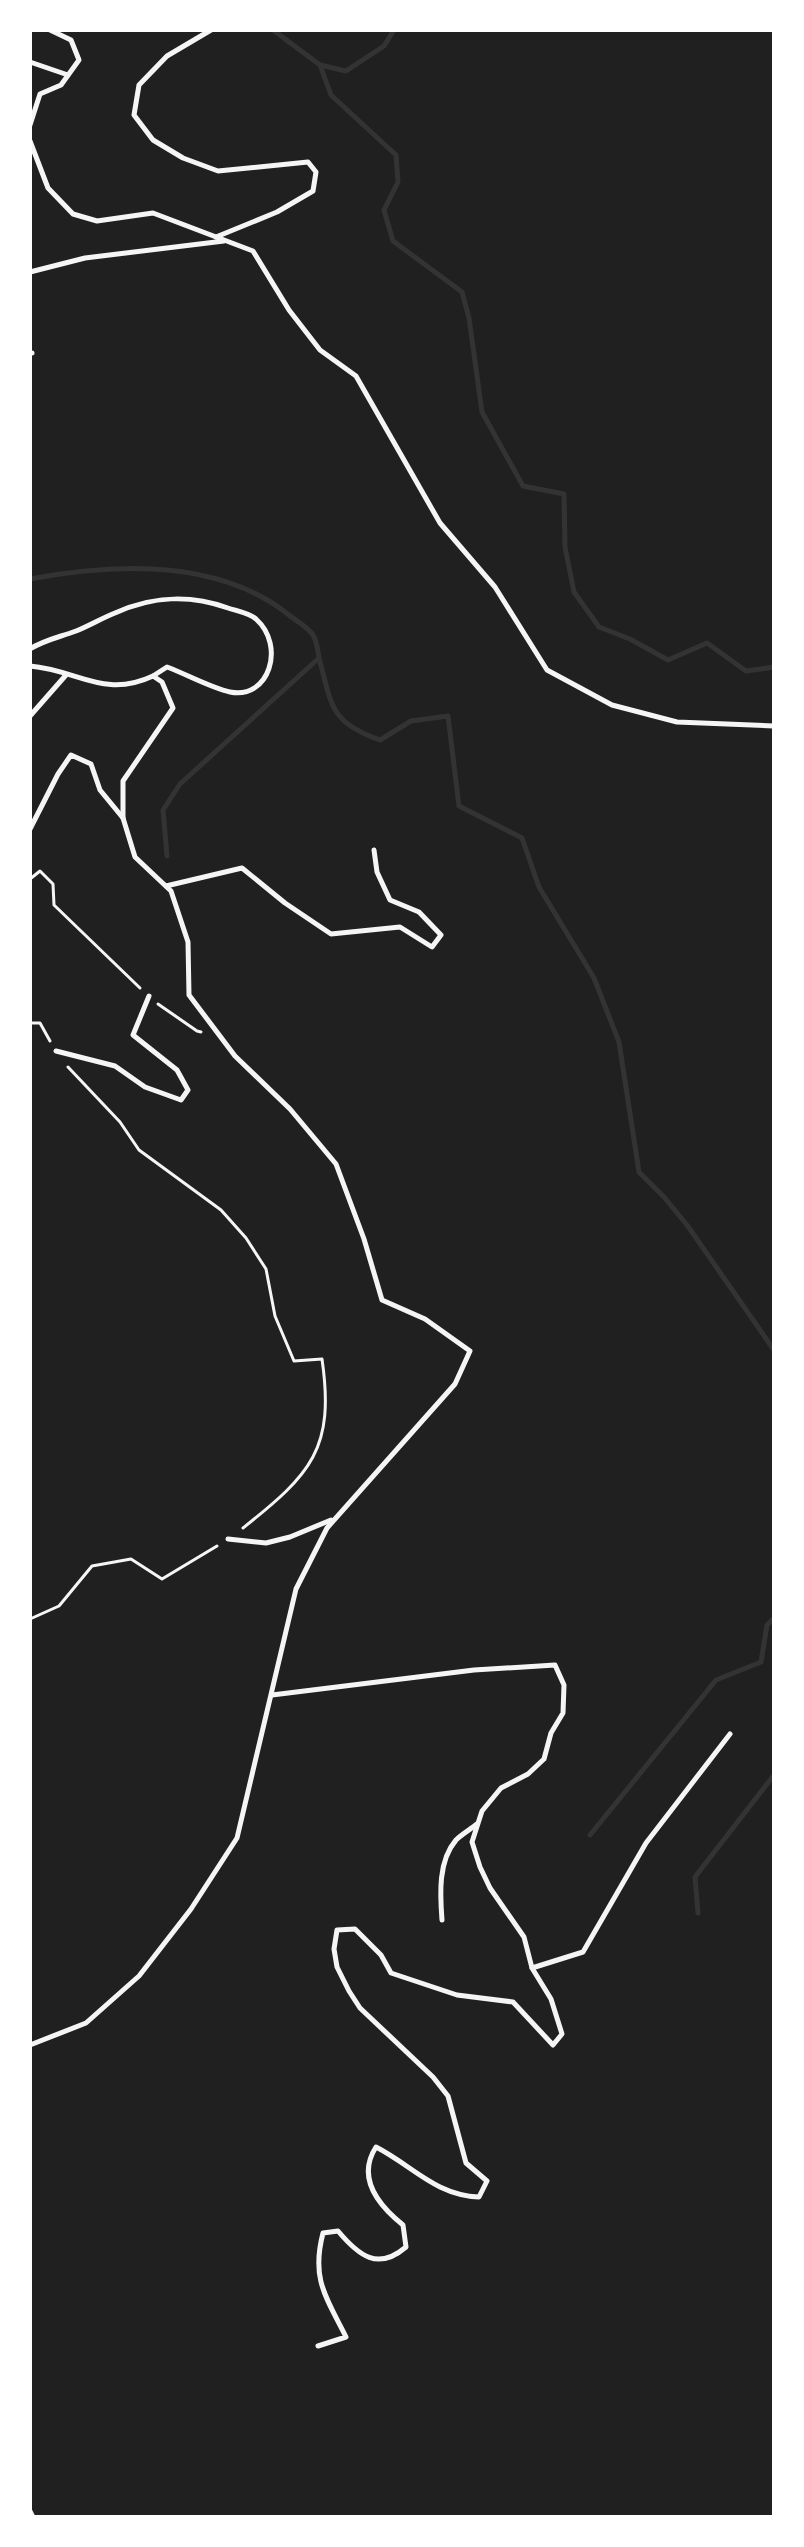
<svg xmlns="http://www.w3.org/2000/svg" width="804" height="2547" viewBox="0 0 804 2547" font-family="Lato,sans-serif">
  <rect width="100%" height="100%" fill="#111"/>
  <rect fill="#202020" x="30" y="30" width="744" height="2487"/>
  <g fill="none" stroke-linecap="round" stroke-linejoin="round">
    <g stroke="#333" stroke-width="5">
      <polyline points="273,30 320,65 331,95 396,155 398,182 384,210 393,241 462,292 469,318 482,412 523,486 564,494 565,547 574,592 599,627 630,639 668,660 707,643 746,671 774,667"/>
      <polyline points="320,65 346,71 384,46 394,30"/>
      <path d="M30 579C115 563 218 558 289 615 296 621 308 627 313 635 317 641 318 652 319 658 332 705 329 722 380 740L411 721 448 716 459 806 522 838 539 887 594 978 619 1042 639 1172 664 1197 687 1225 774 1350"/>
      <polyline points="167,856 163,810 180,784 319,658"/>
      <polyline points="590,1835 716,1680 761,1662 767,1625 774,1618"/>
      <polyline points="698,1913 695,1877 774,1775"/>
    </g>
    <g stroke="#f5f5f5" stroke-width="3">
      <polyline points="30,879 40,871 53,884 54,905 140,988"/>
      <polyline points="158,1004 197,1031 201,1032"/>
      <polyline points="30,1023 40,1023 50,1041"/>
      <path d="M68 1067 120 1122 139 1150 221 1210 246 1238 266 1269 275 1316 294 1361 322 1359C335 1449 311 1474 243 1528"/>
      <polyline points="30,1619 59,1606 92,1566 131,1559 162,1579 217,1546"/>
      <polyline points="30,2509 34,2517"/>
    </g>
    <g stroke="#f5f5f5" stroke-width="5">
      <polyline points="211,30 167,56 139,85 134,115 153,140 183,158 218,171 308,162 316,172 313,191 277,212 216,237"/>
      <polyline points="30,62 68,75"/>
      <polyline points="30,125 40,94 61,85 79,60 71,40 50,30"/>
      <polyline points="30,141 48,188 73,214 97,221 153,213 253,251 289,310 320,350 356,376 440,523 495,587 547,670 612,705 677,722 774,726"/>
      <polyline points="30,272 85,258 224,241"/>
      <polyline points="30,353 32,353"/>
      <path d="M30 649C44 640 60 637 76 631 89 626 102 618 115 613 153 596 189 594 228 608 237 611 249 613 256 619 286 646 269 700 230 692 211 688 186 674 167 667L153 676"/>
      <path d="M30 666C78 670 104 699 153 676L162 682 173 708 123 781V818L135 857 171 891 188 942 189 995 235 1056 290 1109 336 1164 364 1239 382 1300 425 1319 470 1351 455 1384 327 1528 296 1589 237 1838 191 1909 139 1976 86 2023 30 2045"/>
      <polyline points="30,716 66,675"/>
      <polyline points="30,829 58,774 71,755 91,764 100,790 123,818"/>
      <polyline points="166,886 242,868 285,903 331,934 400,927 432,947 441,935 419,912 390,900 377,872 374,850"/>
      <polyline points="56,1051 115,1066 145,1087 181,1100 188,1090 177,1070 133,1035 149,996"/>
      <polyline points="228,1539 266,1543 290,1537 331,1520"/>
      <path d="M272 1695 474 1670 555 1665 564 1685 563 1713 551 1733 544 1759 528 1774 501 1788 482 1811 472 1842 480 1867 490 1888 524 1937 532 1968 551 1999 562 2034 553 2045 513 2002 457 1995 391 1973 381 1955 355 1929 337 1930 334 1949 337 1967 349 1991 360 2008 433 2077 448 2096 466 2163 487 2181 479 2197C435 2195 413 2166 376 2147 356 2178 378 2205 403 2225L406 2247C378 2271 359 2256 338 2231L323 2233C311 2279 326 2297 346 2337L318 2346"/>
      <path d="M442 1920C440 1894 438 1861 456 1840 462 1834 471 1829 477 1824"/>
      <polyline points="532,1968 583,1952 646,1843 730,1734"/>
    </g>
  </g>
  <rect width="804" height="2547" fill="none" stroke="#ffffff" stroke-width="64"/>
</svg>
